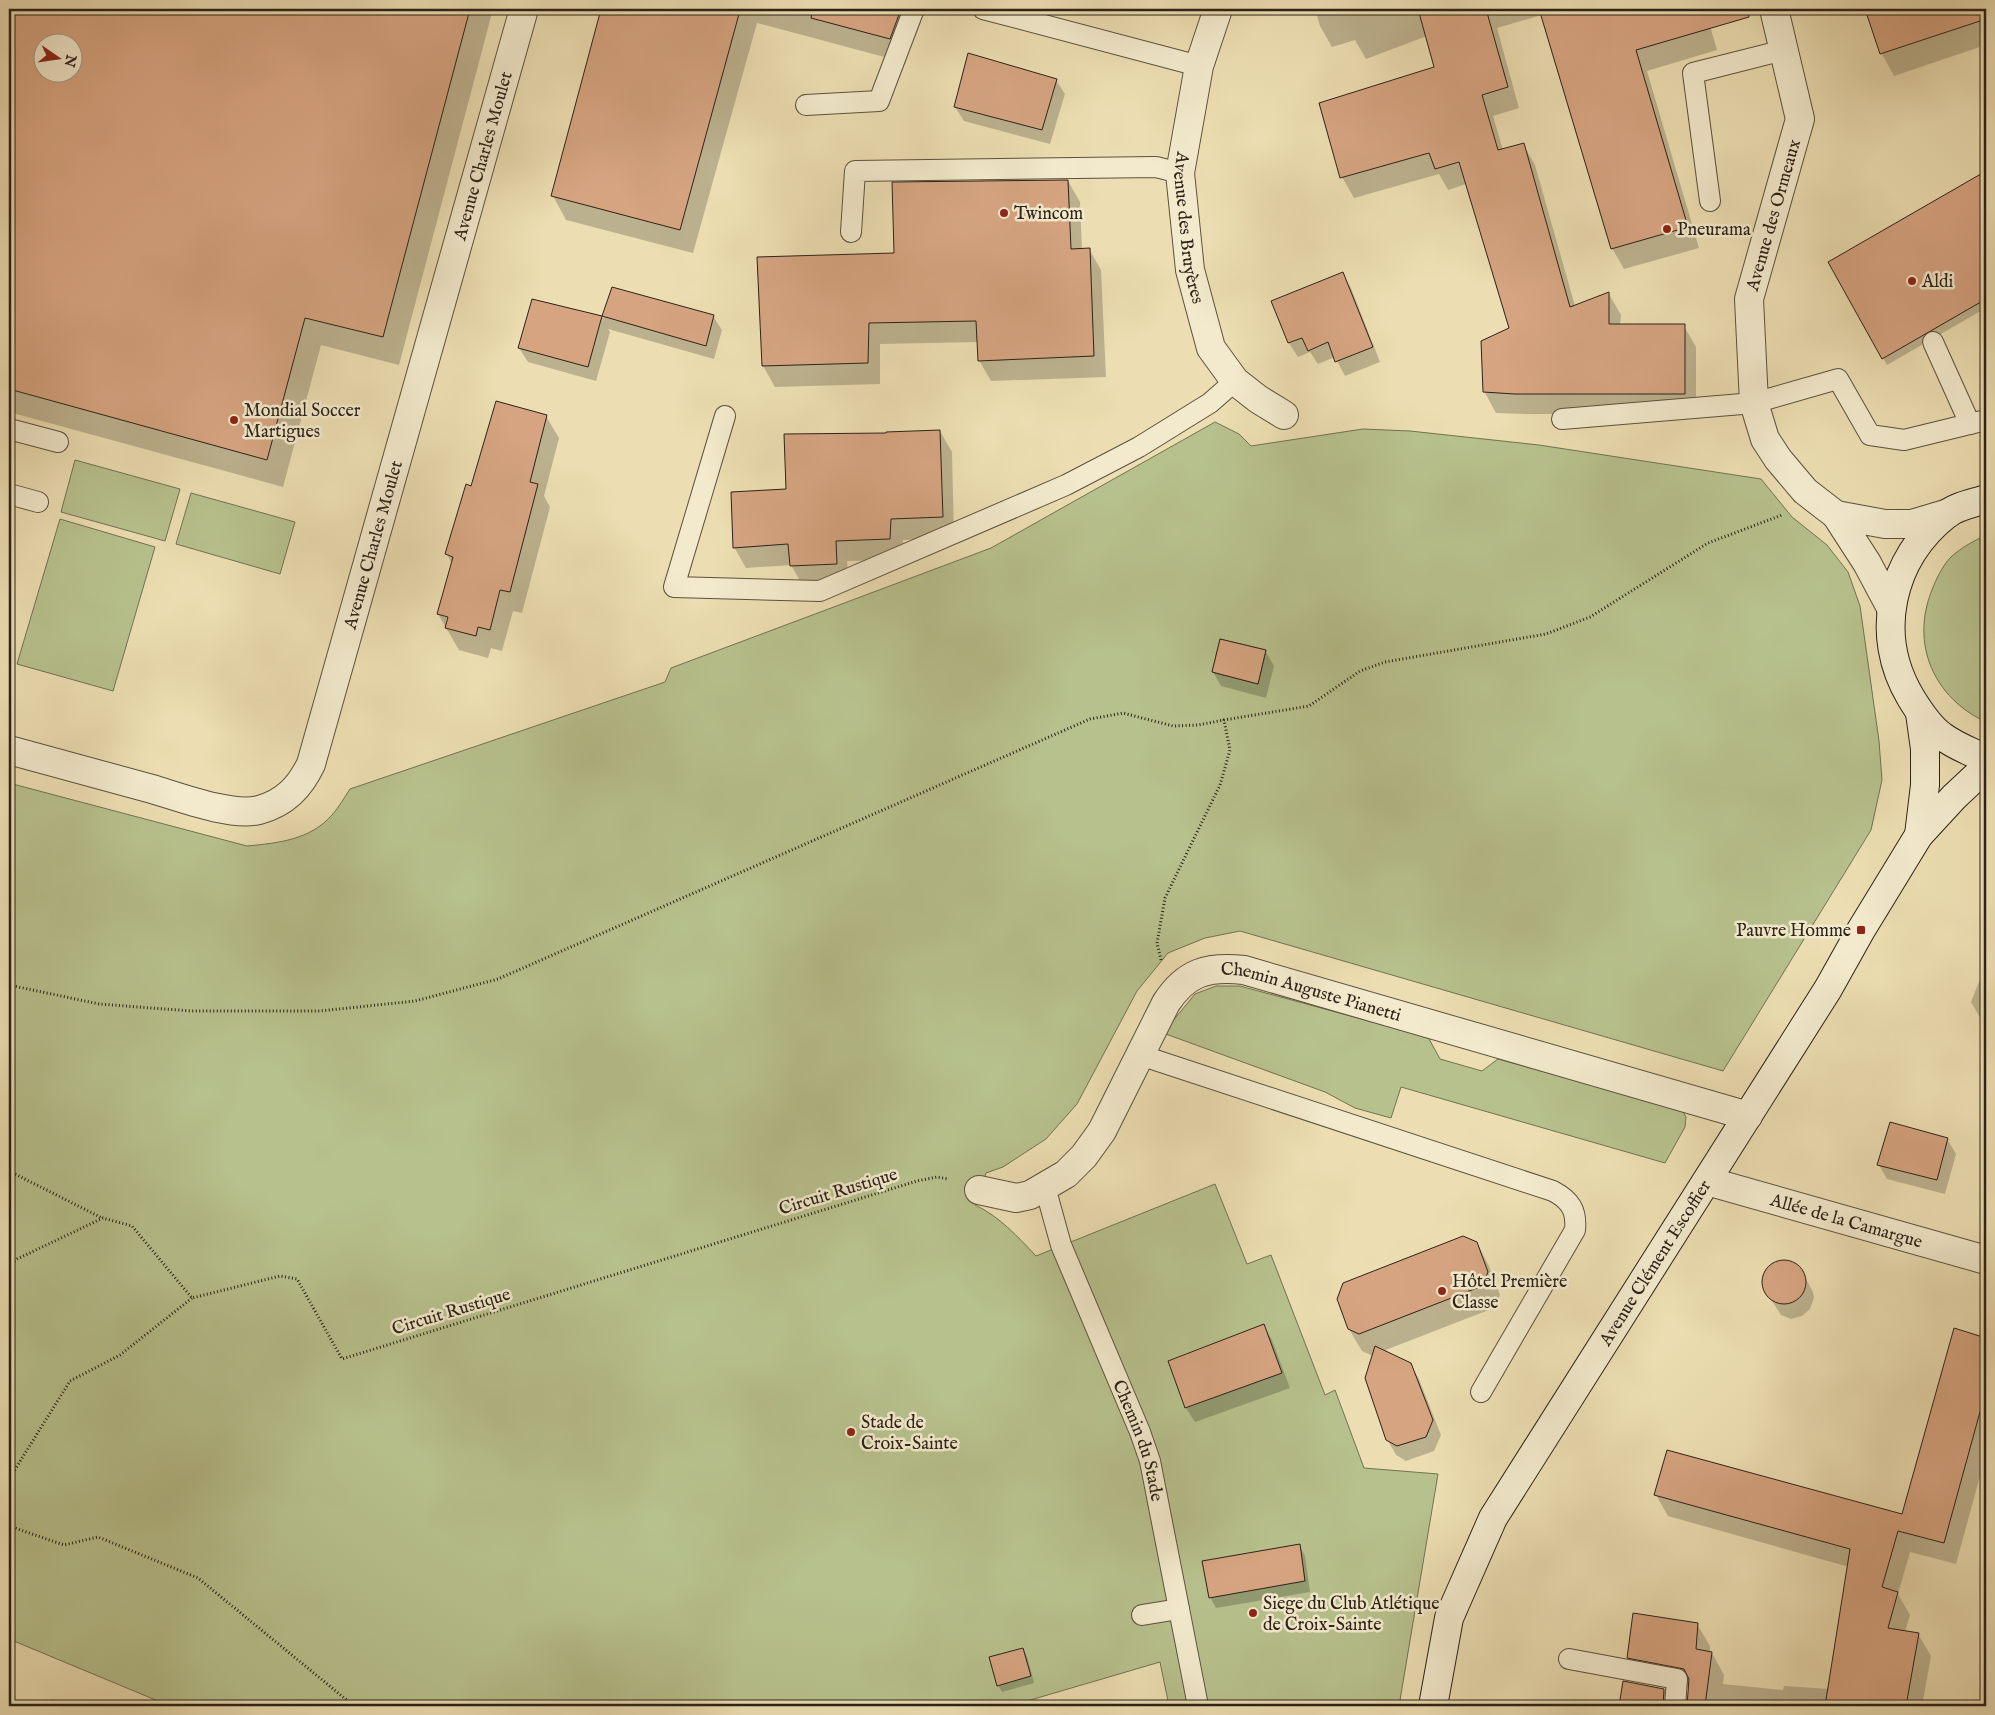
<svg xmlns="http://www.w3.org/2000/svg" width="1995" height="1715" viewBox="0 0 1995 1715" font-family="'IM FELL English',serif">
  <rect width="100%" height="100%" fill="#ecdeb2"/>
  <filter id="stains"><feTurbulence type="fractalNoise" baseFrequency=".004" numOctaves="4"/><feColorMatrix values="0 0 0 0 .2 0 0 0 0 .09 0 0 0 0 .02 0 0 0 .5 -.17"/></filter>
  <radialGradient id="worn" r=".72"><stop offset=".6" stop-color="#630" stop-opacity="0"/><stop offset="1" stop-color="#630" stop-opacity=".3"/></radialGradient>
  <g fill="#b7c18d" stroke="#717252" fill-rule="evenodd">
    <path d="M1215 422 1239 434 1251 446 1363 429 1410 431 1539 445 1761 479 1792 517 1827 545 1848 572 1860 606 1879 741 1882 780 1871 830 1723 1071 1240 931 1205 938 1168 953 1137 991 1077 1104 1046 1139 1003 1167 986 1173 975 1205C999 1216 1018 1237 1036 1256L1215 1184 1247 1264 1271 1255 1325 1395 1335 1390 1364 1468 1438 1474 1399 1706H1169L1160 1662 1010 1706H170L9 1639V783L247 846C278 843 310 840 332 815 339 807 344 798 350 789L665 682 671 668 991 548ZM1220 639 1266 650 1258 684 1212 672Z"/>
    <polygon points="75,460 180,489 165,541 61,512"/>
    <polygon points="191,493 295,522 280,574 176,544"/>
    <polygon points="60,519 155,547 113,691 17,664"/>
    <path d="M1986 535V722C1934 698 1910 644 1932 590 1936 579 1943 565 1951 557 1962 547 1974 541 1986 535Z"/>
    <polygon points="1216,986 1240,986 1428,1037 1440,1059 1482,1071 1498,1059 1682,1110 1686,1117 1685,1127 1665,1163 1401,1087 1391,1118 1355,1108 1325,1092 1163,1033 1195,994"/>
  </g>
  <g fill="#0003" fill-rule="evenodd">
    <path d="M9 9H493L399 365 321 345 283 487 9 412ZM42 42H72V72H42Z"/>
    <polygon points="603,9 907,9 903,62 757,23 693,253 566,220 553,196"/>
    <polygon points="1315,9 1705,9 1717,50 1647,71 1699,248 1624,269 1612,248 1542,15 1497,28 1519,108 1493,116 1503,150 1523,144 1535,165 1575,306 1609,294 1621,315 1620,325 1684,326 1696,347 1696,414 1528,414 1496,413 1484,391 1510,329 1466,184 1448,190 1439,174 1354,198 1342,177 1436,67 1427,36 1366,59 1355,40 1332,47 1320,26"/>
    <polygon points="1867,9 1986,9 1986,45 1894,76 1882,54"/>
    <polygon points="1056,80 1065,94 1050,144 964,121 955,107"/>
    <polygon points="1986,173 1986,308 1887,365 1829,262"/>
    <polygon points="1068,181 1080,202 1082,250 1089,249 1101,270 1106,377 991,381 979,360 978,342 880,344 880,384 775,387 763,366 896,254"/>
    <polygon points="1342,273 1351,288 1380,362 1345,376 1335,357 1318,364 1310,352 1298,357 1289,343 1272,301"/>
    <polygon points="613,289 713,316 722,330 714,359 608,329 610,332 596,381 528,362 519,348 533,301 603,318"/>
    <polygon points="546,416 559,438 544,496 550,507 522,613 513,611 502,651 491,648 488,658 459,650 438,614 452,564 447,554 472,487"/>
    <polygon points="940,431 952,452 954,538 903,540 902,560 847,561 849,585 803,586 791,565 746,568 734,547 787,490 888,435"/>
    <polygon points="1221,640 1266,652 1274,666 1266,698 1221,686 1213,672"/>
    <polygon points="1986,964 1986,1019 1979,1016 1971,1002"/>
    <polygon points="1947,1139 1956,1154 1945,1194 1887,1179 1879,1165"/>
    <polygon points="1477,1243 1489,1266 1500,1295 1494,1308 1383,1351 1410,1364 1419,1379 1441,1435 1434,1451 1406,1461 1396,1455 1387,1439 1373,1356 1362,1351 1349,1329"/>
    <polygon points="1779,1261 1792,1262 1800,1268 1813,1292 1814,1298 1810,1309 1802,1316 1791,1319 1781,1315 1765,1290 1763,1281 1767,1269"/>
    <polygon points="1264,1326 1272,1340 1290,1388 1195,1422 1186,1408 1170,1362"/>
    <polygon points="1955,1330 1986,1339 1986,1454 1956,1564 1910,1552 1898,1594 1910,1615 1905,1632 1918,1634 1931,1656 1922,1706 1688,1706 1689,1688 1641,1679 1628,1657 1697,1624 1710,1646 1710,1653 1712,1653 1724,1675 1723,1684 1783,1690 1784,1686 1829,1689 1849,1567 1668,1516 1656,1495 1903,1516"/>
    <polygon points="1299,1545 1305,1556 1310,1592 1216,1608 1210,1597"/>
    <polygon points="1023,1649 1027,1656 1034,1683 1002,1692 998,1685"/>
    <polygon points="1664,1690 1673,1706 1591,1706 1591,1703 1620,1706"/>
    <polygon points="52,1699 67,1706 48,1706"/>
  </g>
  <g fill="#d6a481" stroke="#2b2218" fill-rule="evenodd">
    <path d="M9 9H470L383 337 305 318 267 460 9 389ZM42 42H72V72H42Z"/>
    <polygon points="601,9 720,9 739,14 680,230 551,196"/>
    <polygon points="813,9 901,9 890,39 811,18"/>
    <polygon points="1418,9 1486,9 1508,87 1482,95 1498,150 1524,143 1570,307 1609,292 1609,324 1685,324 1685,394 1515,394 1483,392 1481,341 1509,328 1459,162 1435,169 1429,153 1340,178 1319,103 1434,67"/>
    <polygon points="1539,9 1748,9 1749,17 1636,50 1688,227 1611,249"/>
    <polygon points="1865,9 1986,9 1986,19 1880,54"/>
    <polygon points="968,53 1057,79 1042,130 954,107"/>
    <polygon points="1986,171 1986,299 1882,359 1828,262"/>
    <polygon points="1068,180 1071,249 1090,248 1094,356 978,361 976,321 869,323 868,363 762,366 757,257 894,253 892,182"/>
    <polygon points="1343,272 1373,347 1335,362 1328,342 1308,351 1302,338 1288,343 1271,301"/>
    <polygon points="612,287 714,315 706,346 602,316"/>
    <polygon points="532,299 602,316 588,367 518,348"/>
    <polygon points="496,401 547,415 530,482 538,484 510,592 500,590 490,630 478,627 476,636 445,628 448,617 437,614 453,557 445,554 466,484 471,486"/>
    <polygon points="940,430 943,517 891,519 890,539 836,541 837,564 790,566 788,544 733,548 731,492 786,489 784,434 886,433 886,432"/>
    <polygon points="1220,639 1266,650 1258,684 1212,672"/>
    <polygon points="1890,1122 1948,1138 1937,1180 1877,1165"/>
    <polygon points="1463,1236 1477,1242 1488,1272 1482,1286 1359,1334 1348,1329 1337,1299 1343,1283"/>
    <circle cx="1784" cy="1282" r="22"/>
    <polygon points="1264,1324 1282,1373 1185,1408 1168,1361"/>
    <polygon points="1954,1328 1986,1338 1986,1390 1944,1543 1898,1531 1882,1587 1898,1592 1888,1628 1919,1633 1906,1706 1825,1706 1850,1549 1654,1495 1667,1450 1902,1514"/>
    <polygon points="1375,1346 1411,1363 1433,1420 1426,1437 1397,1446 1386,1440 1365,1378"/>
    <polygon points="1300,1544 1305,1581 1209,1598 1202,1561"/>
    <polygon points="1633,1613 1698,1623 1696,1649 1712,1652 1705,1706 1687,1706 1689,1679 1684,1669 1627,1658"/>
    <polygon points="1023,1648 1031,1676 997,1686 989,1657"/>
    <polygon points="1623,1681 1664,1689 1663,1706 1619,1706"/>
  </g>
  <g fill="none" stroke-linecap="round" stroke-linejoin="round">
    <g stroke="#5b513e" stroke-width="22">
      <g id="lane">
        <polyline points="983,9 1199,66"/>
        <polyline points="806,105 879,101 914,9"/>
        <polyline points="1710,201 1693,73 1784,50"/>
        <polyline points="851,232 855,171 1156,167 1180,173"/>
        <polyline points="1933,342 1970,424"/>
        <polyline points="725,416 674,587 820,591 1066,485 1139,447 1210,403 1235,381"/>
        <polyline points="1562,419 1754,403 1838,379 1870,435 1904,440 1986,420"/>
        <polyline points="9,429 58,442"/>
        <polyline points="9,494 38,502"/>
        <path d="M1140 1055 1553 1191C1570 1200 1577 1210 1575 1230L1481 1392"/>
        <path id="s1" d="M1045 1187 1061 1245 1140 1432 1150 1461 1198 1706"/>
        <polyline points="1142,1615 1179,1609"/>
        <polyline points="1569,1659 1677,1679 1675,1706"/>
      </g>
    </g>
    <g stroke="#5b513e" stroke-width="30">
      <g id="street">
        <path id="s2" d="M1218 9 1199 66 1180 173 1190 270 1211 348 1235 381 1258 399 1284 415"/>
        <polyline points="1774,9 1800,119 1749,299 1754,403 1765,439 1778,459 1805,491 1836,515"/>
        <polyline points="1891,608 1867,563 1836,515 1885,524 1912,524 1949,513"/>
        <path id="s3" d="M9 750C56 763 104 776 152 789 179 797 232 817 259 810 285 803 300 787 311 764L524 9"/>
        <path id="s4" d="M1707 1181 1986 1260"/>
        <path id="s5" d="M979 1190 1016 1198 1030 1195 1066 1174 1084 1156 1102 1131 1166 1003C1186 972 1208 966 1244 970L1748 1116"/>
      </g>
    </g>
    <g stroke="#2b2218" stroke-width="30">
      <g id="secondary">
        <path d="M1986 499C1974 503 1957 506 1947 514 1890 559 1873 635 1911 698 1919 711 1929 727 1942 736 1955 746 1972 752 1986 759"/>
        <polyline points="1919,835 1925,785 1925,749 1920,713"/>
        <path id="s6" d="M1433 1706 1449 1618 1493 1518 1828 989 1861 930 1919 835 1954 797 1986 767"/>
      </g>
    </g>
    <g stroke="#2b2218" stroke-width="3" stroke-dasharray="1 2.5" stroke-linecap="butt">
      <polyline points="1161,960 1157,943 1165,898 1220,785 1230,750 1224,720 1309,706 1360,671 1385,662 1546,634 1590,617 1708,543 1782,515"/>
      <polyline points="9,985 99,1004 191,1011 320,1011 415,1001 498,979 1090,719 1123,713 1173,726 1198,725 1224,720"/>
      <polyline points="9,1171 102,1218"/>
      <polyline points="9,1266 17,1259 103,1218 132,1226 192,1298 280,1276 297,1279 342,1359 917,1181 937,1177 948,1179"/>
      <polyline points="9,1479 70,1381 120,1355 192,1298"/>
      <polyline points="9,1526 64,1545 98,1537 198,1578 354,1706"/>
    </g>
    <use href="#lane" stroke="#f3eacd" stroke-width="20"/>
    <use href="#street" stroke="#f3eacd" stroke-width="28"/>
    <use href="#secondary" stroke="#f3eacd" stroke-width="28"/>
  </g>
  <g fill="#8f2418" stroke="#f3eacd" stroke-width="2">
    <circle cx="1004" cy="213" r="5"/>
    <circle cx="1667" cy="229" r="5"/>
    <circle cx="1912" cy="281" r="5"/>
    <circle cx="234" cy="420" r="5"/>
    <rect x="1856" y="925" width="10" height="10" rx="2.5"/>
    <circle cx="1442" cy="1291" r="5"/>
    <circle cx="851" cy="1432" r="5"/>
    <circle cx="1253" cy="1613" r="5"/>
  </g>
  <g text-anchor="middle" stroke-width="5" stroke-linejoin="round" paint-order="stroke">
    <g font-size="18" fill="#2b2218" stroke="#f3eacd">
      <text dy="6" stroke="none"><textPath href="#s3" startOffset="962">Avenue Charles Moulet</textPath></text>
      <text transform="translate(1773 215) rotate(-74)" y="6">Avenue des Ormeaux</text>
      <text dy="6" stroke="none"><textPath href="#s2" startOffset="224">Avenue des Bruyères</textPath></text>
      <text dy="6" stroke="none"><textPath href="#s3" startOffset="558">Avenue Charles Moulet</textPath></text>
      <text dy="6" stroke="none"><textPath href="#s5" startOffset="454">Chemin Auguste Pianetti</textPath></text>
      <text transform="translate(838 1191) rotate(-17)" y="6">Circuit Rustique</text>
      <text dy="6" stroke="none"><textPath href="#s4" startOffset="145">Allée de la Camargue</textPath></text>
      <text dy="6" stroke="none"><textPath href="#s6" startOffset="501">Avenue Clément Escoffier</textPath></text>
      <text transform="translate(451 1311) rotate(-17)" y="6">Circuit Rustique</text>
      <text dy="6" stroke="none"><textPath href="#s1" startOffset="271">Chemin du Stade</textPath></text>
    </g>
    <g font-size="18" fill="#2b2218" stroke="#f3eacd" text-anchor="start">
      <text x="1014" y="219">Twincom</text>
      <text x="1677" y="235">Pneurama</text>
      <text x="1922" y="287">Aldi</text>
      <text x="244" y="416">Mondial Soccer<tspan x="244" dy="21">Martigues</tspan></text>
      <text x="1851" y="936" text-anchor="end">Pauvre Homme</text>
      <text x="1452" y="1287">Hôtel Première<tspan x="1452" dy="21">Classe</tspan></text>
      <text x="861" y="1428">Stade de<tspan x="861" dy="21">Croix-Sainte</tspan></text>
      <text x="1263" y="1609">Siege du Club Atlétique<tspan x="1263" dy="21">de Croix-Sainte</tspan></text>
    </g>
  </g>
  <rect width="1995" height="1715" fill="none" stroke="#ecdeb2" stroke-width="30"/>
  <rect x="10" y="10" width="1975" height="1695" fill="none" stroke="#2b2218" stroke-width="2.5"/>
  <rect x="15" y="15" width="1965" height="1685" fill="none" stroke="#2b2218"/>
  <g transform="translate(58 58) rotate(103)"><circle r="24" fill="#f3eacd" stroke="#a39a85"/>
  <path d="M0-4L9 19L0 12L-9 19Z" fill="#8f2418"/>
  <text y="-8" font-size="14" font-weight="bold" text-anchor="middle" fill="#2b2218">N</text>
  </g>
  <rect width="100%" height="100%" filter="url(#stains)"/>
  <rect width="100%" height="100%" fill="url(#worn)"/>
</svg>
